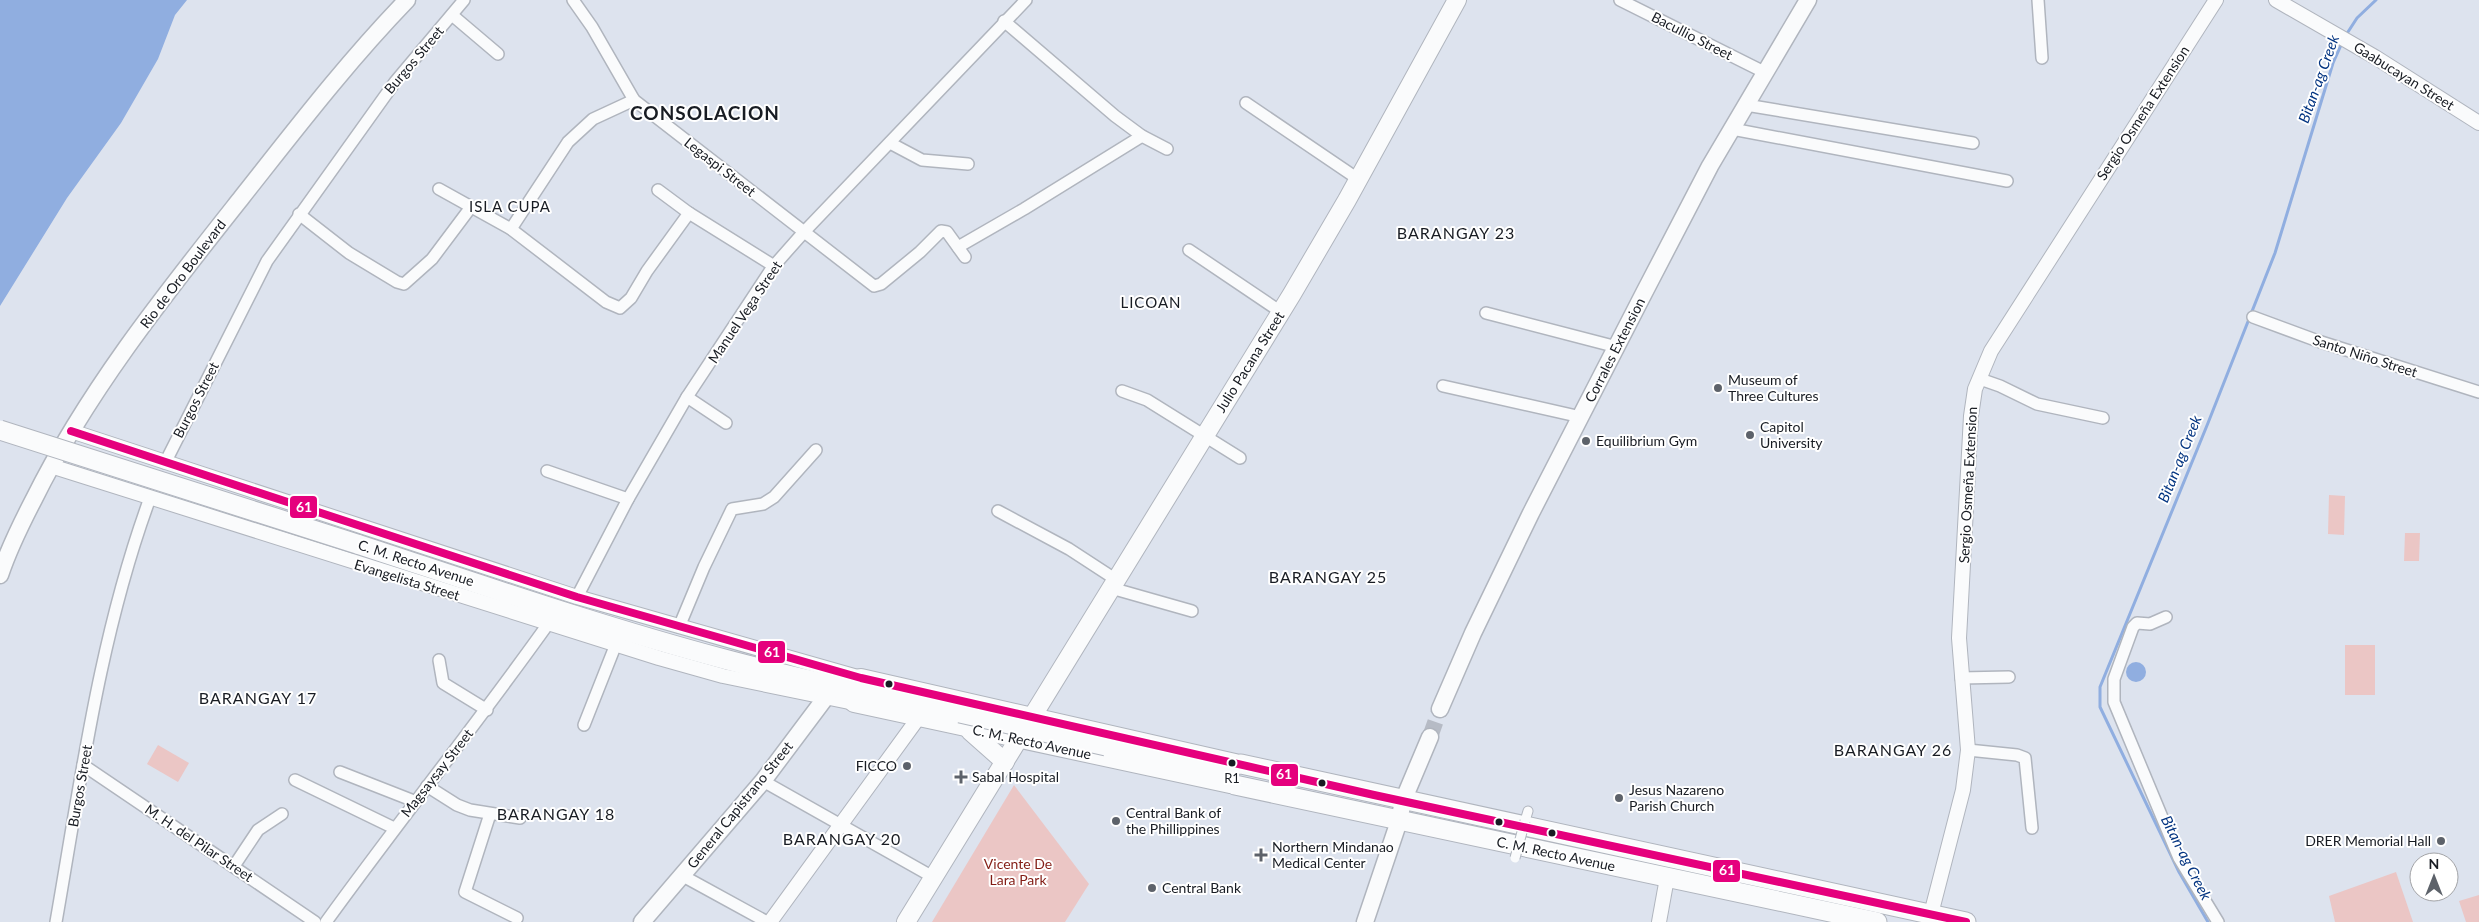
<svg xmlns="http://www.w3.org/2000/svg" width="2479" height="922" viewBox="0 0 2479 922" font-family="Lato,sans-serif">
  <rect width="100%" height="100%" fill="#dde3ee"/>
  <g fill="#ebc6c5">
    <polygon points="2329,495 2345,496 2344,535 2328,534"/>
    <polygon points="2405,533 2420,533 2419,561 2404,561"/>
    <rect x="2345" y="645" width="30" height="50"/>
    <polygon points="158,745 189,763 178,782 147,764"/>
    <polygon points="1014,785 1089,884 1065,922 932,922"/>
    <polygon points="2396,872 2413,922 2335,922 2329,896"/>
    <polygon points="2479,895 2479,922 2466,922 2459,901"/>
  </g>
  <g fill="#90aee0">
    <polygon points="0,0 187,0 175,15 158,59 121,123 67,198 0,306"/>
    <circle cx="2136" cy="672" r="10"/>
  </g>
  <g fill="none" stroke-linecap="round" stroke-linejoin="round">
    <g stroke="#90aee0" stroke-width="3">
      <polyline points="2346,35 2357,18 2376,0"/>
      <polyline points="2208,922 2179,872 2100,707 2100,687 2208,423 2275,253 2333,63 2342,43"/>
    </g>
    <polyline stroke="#b6bbc5" stroke-width="16" stroke-dasharray="16 8" stroke-linecap="butt" points="1430,737 1440,709"/>
    <g stroke="#b0b5be" stroke-width="11">
      <polyline id="pedestrian" points="1525,821 1528,811"/>
    </g>
    <g stroke="#b0b5be" stroke-width="14">
      <g id="minor">
        <polyline points="573,0 592,27 634,100 874,286 881,284 920,252 941,231 947,232 965,257"/>
        <polyline points="1620,0 1764,72"/>
        <polyline points="2038,0 2042,58"/>
        <polyline points="452,15 498,54"/>
        <polyline points="1004,21 1115,116 1142,136 1167,149"/>
        <polyline points="1246,103 1358,179"/>
        <polyline points="1746,105 1973,143"/>
        <polyline points="1732,129 2007,181"/>
        <polyline points="890,143 922,160 968,164"/>
        <polyline points="439,189 511,229 606,302 620,308 631,298 647,271 689,213"/>
        <polyline points="658,190 689,213 774,266"/>
        <polyline points="299,214 349,253 397,282 404,284 432,259 471,207"/>
        <polyline points="511,229 568,142 593,119 634,100"/>
        <polyline points="958,247 1024,209 1142,136"/>
        <polyline points="1189,250 1281,312"/>
        <polyline points="1486,313 1617,347"/>
        <polyline points="2253,317 2318,341 2479,392"/>
        <polyline points="1980,379 2000,386 2037,404 2103,418"/>
        <polyline points="1443,386 1581,417"/>
        <polyline points="1122,391 1147,400 1240,458"/>
        <polyline points="687,397 726,423"/>
        <polyline points="165,463 267,261 395,82 464,0"/>
        <polyline points="547,471 628,499"/>
        <polyline points="998,511 1069,549 1115,579"/>
        <polyline points="1111,588 1192,611"/>
        <polyline points="577,597 628,499 687,397 772,268 803,233 1026,0"/>
        <polyline points="2166,617 2150,624 2137,623 2133,627 2114,679 2114,702 2179,858 2218,922"/>
        <polyline points="679,627 704,567 732,509 763,504 774,497 816,450"/>
        <polyline points="439,660 443,683 487,710"/>
        <polyline points="1961,678 2009,677"/>
        <polyline points="584,725 616,644"/>
        <polyline points="1968,750 2017,755 2025,758 2032,828"/>
        <polyline points="83,765 315,922"/>
        <polyline points="340,772 414,801"/>
        <polyline points="295,780 394,828"/>
        <polyline points="763,781 933,877"/>
        <polyline points="427,786 457,805 470,810 520,818"/>
        <polyline points="490,814 465,892 517,918"/>
        <polyline points="234,866 258,830 282,814"/>
        <polyline points="683,876 767,922"/>
        <path d="M56 922C81 779 100 634 150 498"/>
        <path d="M326 922C399 821 476 725 548 624"/>
      </g>
    </g>
    <g stroke="#b0b5be" stroke-width="16">
      <g id="tertiary">
        <polyline points="2276,0 2375,57 2479,123"/>
        <polyline points="71,431 577,597 861,678"/>
        <polyline points="51,466 659,658 723,676 854,703"/>
        <polyline points="1931,914 1963,790 1968,750 1959,638 1971,416 1975,389 1991,351 2216,0"/>
        <polyline points="770,922 919,717"/>
        <polyline points="1659,922 1667,878"/>
      </g>
    </g>
    <g stroke="#b0b5be" stroke-width="19">
      <g id="secondary">
        <path d="M0 575C9 548 21 524 34 499 88 390 166 293 242 197 295 130 347 62 407 0"/>
        <polyline points="1440,709 1473,633 1531,513 1645,291 1710,166 1808,0"/>
        <polyline points="642,922 763,781 835,685"/>
        <polyline points="1365,922 1399,821 1403,801 1430,737"/>
      </g>
    </g>
    <g stroke="#b0b5be" stroke-width="20">
      <g id="primary">
        <polyline points="835,685 861,678 1235,763"/>
        <polyline points="835,685 854,703 1230,784"/>
        <polyline points="970,731 1005,762"/>
        <polyline points="906,922 1292,294 1347,200 1457,0"/>
      </g>
    </g>
    <g stroke="#b0b5be" stroke-width="21">
      <g id="trunk">
        <path d="M357 544C479 584 600 626 724 659 802 680 881 696 960 713"/>
        <polyline points="1106,746 1206,768 1241,764 1966,922"/>
        <polyline points="1206,768 1235,785 1877,922"/>
      </g>
    </g>
    <use href="#pedestrian" stroke="#fafbfc" stroke-width="9"/>
    <use href="#minor" stroke="#fafbfc" stroke-width="11"/>
    <use href="#tertiary" stroke="#fafbfc" stroke-width="14"/>
    <use href="#secondary" stroke="#fafbfc" stroke-width="16"/>
    <use href="#primary" stroke="#fafbfc" stroke-width="18"/>
    <use href="#trunk" stroke="#fafbfc" stroke-width="19"/>
    <g stroke="#b0b5be" stroke-width="11" stroke-linecap="butt">
      <polyline id="pedestrian-bridge" points="1515,858 1525,821"/>
    </g>
    <g stroke="#b0b5be" stroke-width="21" stroke-linecap="butt">
      <g id="trunk-bridge">
        <polyline points="0,430 357,544"/>
        <polyline points="960,713 1106,746"/>
      </g>
    </g>
    <use href="#pedestrian-bridge" stroke="#fafbfc" stroke-width="9"/>
    <use href="#trunk-bridge" stroke="#fafbfc" stroke-width="19"/>
    <g stroke="#fff" stroke-width="11">
      <polyline id="bus-1" points="71,431 577,597 861,678 1374,795 1966,922"/>
    </g>
    <use href="#bus-1" stroke="#e5007d" stroke-width="8"/>
  </g>
  <g fill="#5d626a" stroke="#fff" stroke-width="2">
    <circle cx="1718" cy="388" r="5"/>
    <circle cx="1750" cy="435" r="5"/>
    <circle cx="1586" cy="441" r="5"/>
    <circle cx="907" cy="766" r="5"/>
    <path d="M958.5 769.5h5v5h5v5h-5v5h-5v-5h-5v-5h5z"/>
    <circle cx="1619" cy="798" r="5"/>
    <circle cx="1116" cy="821" r="5"/>
    <circle cx="2441" cy="841" r="5"/>
    <path d="M1258.5 847.5h5v5h5v5h-5v5h-5v-5h-5v-5h5z"/>
    <circle cx="1152" cy="888" r="5"/>
  </g>
  <g fill="#181c23" stroke="#fff" stroke-width="2">
    <circle cx="889" cy="684" r="4.5"/>
    <circle cx="1232" cy="763" r="4.5"/>
    <circle cx="1322" cy="783" r="4.5"/>
    <circle cx="1499" cy="822" r="4.5"/>
    <circle cx="1552" cy="833" r="4.5"/>
  </g>
  <g text-anchor="middle" stroke-width="4" stroke-linejoin="round" paint-order="stroke">
    <g font-size="13" fill="#181c23" stroke="#fff">
      <text x="1232" y="783">R1</text>
    </g>
    <g font-size="14" fill="#181c23" stroke="#fff">
      <text transform="translate(1692 36) rotate(27)" y="5">Bacullio Street</text>
      <text transform="translate(414 60) rotate(-50)" y="5">Burgos Street</text>
      <text transform="translate(2404 76) rotate(32)" y="5">Gaabucayan Street</text>
      <text transform="translate(2143 113) rotate(-57)" y="5">Sergio Osmeña Extension</text>
      <text transform="translate(720 167) rotate(38)" y="5">Legaspi Street</text>
      <text transform="translate(183 274) rotate(-53)" y="5">Rio de Oro Boulevard</text>
      <text transform="translate(745 312) rotate(-56)" y="5">Manuel Vega Street</text>
      <text transform="translate(1615 350) rotate(-63)" y="5">Corrales Extension</text>
      <text transform="translate(2365 356) rotate(18)" y="5">Santo Niño Street</text>
      <text transform="translate(1250 362) rotate(-58)" y="5">Julio Pacana Street</text>
      <text transform="translate(196 400) rotate(-63)" y="5">Burgos Street</text>
      <text transform="translate(1968 485) rotate(-87)" y="5">Sergio Osmeña Extension</text>
      <text transform="translate(416 563) rotate(18)" y="5">C. M. Recto Avenue</text>
      <text transform="translate(407 580) rotate(17)" y="5">Evangelista Street</text>
      <text transform="translate(1032 742) rotate(12)" y="5">C. M. Recto Avenue</text>
      <text transform="translate(437 773) rotate(-52)" y="5">Magsaysay Street</text>
      <text transform="translate(80 786) rotate(-80)" y="5">Burgos Street</text>
      <text transform="translate(740 805) rotate(-51)" y="5">General Capistrano Street</text>
      <text transform="translate(199 843) rotate(34)" y="5">M. H. del Pilar Street</text>
      <text transform="translate(1556 854) rotate(12)" y="5">C. M. Recto Avenue</text>
    </g>
    <g font-size="14" fill="#181c23" stroke="#fff" text-anchor="start">
      <text x="1728" y="385">Museum of<tspan x="1728" dy="16">Three Cultures</tspan></text>
      <text x="1760" y="432">Capitol<tspan x="1760" dy="16">University</tspan></text>
      <text x="1596" y="446">Equilibrium Gym</text>
      <text x="897" y="771" text-anchor="end">FICCO</text>
      <text x="972" y="782">Sabal Hospital</text>
      <text x="1629" y="795">Jesus Nazareno<tspan x="1629" dy="16">Parish Church</tspan></text>
      <text x="1126" y="818">Central Bank of<tspan x="1126" dy="16">the Phillippines</tspan></text>
      <text x="2431" y="846" text-anchor="end">DRER Memorial Hall</text>
      <text x="1272" y="852">Northern Mindanao<tspan x="1272" dy="16">Medical Center</tspan></text>
      <text x="1162" y="893">Central Bank</text>
    </g>
    <g font-size="14" fill="#831d15" stroke="#fff">
      <text x="1018" y="869">Vicente De<tspan x="1018" dy="16">Lara Park</tspan></text>
    </g>
    <g font-size="15" font-style="italic" fill="#033481" stroke="#fff">
      <text transform="translate(2319 79) rotate(-70)" y="5">Bitan-ag Creek</text>
      <text transform="translate(2180 459) rotate(-68)" y="5">Bitan-ag Creek</text>
      <text transform="translate(2186 858) rotate(63)" y="5">Bitan-ag Creek</text>
    </g>
    <g font-size="15" letter-spacing="1" fill="#181c23" stroke="#fff">
      <text x="510" y="212">ISLA CUPA</text>
      <text x="1151" y="308">LICOAN</text>
    </g>
    <g font-size="16" letter-spacing="1" fill="#181c23" stroke="#fff">
      <text x="1456" y="239">BARANGAY 23</text>
      <text x="1328" y="583">BARANGAY 25</text>
      <text x="258" y="704">BARANGAY 17</text>
      <text x="1893" y="756">BARANGAY 26</text>
      <text x="556" y="820">BARANGAY 18</text>
      <text x="842" y="845">BARANGAY 20</text>
    </g>
    <g font-size="19" font-weight="bold" letter-spacing="1" fill="#181c23" stroke="#fff">
      <text x="705" y="120">CONSOLACION</text>
    </g>
  </g>
  <g stroke="#fff" stroke-width="2">
    <rect x="289" y="495" width="29" height="24" rx="5" fill="#e5007d"/>
    <rect x="757" y="640" width="29" height="24" rx="5" fill="#e5007d"/>
    <rect x="1270" y="763" width="29" height="24" rx="5" fill="#e5007d"/>
    <rect x="1712" y="859" width="29" height="24" rx="5" fill="#e5007d"/>
  </g>
  <g font-size="14" text-anchor="middle" font-weight="bold" fill="#fff">
    <text x="304" y="512">61</text>
    <text x="772" y="657">61</text>
    <text x="1284" y="779">61</text>
    <text x="1727" y="875">61</text>
  </g>
  <g transform="translate(2434 877)"><circle r="24" fill="#ffffff" stroke="#a3a4a7"/>
  <path d="M0-4L9 19L0 12L-9 19Z" fill="#5d626a"/>
  <text y="-8" font-size="14" font-weight="bold" text-anchor="middle" fill="#181c23">N</text>
  </g>
</svg>
